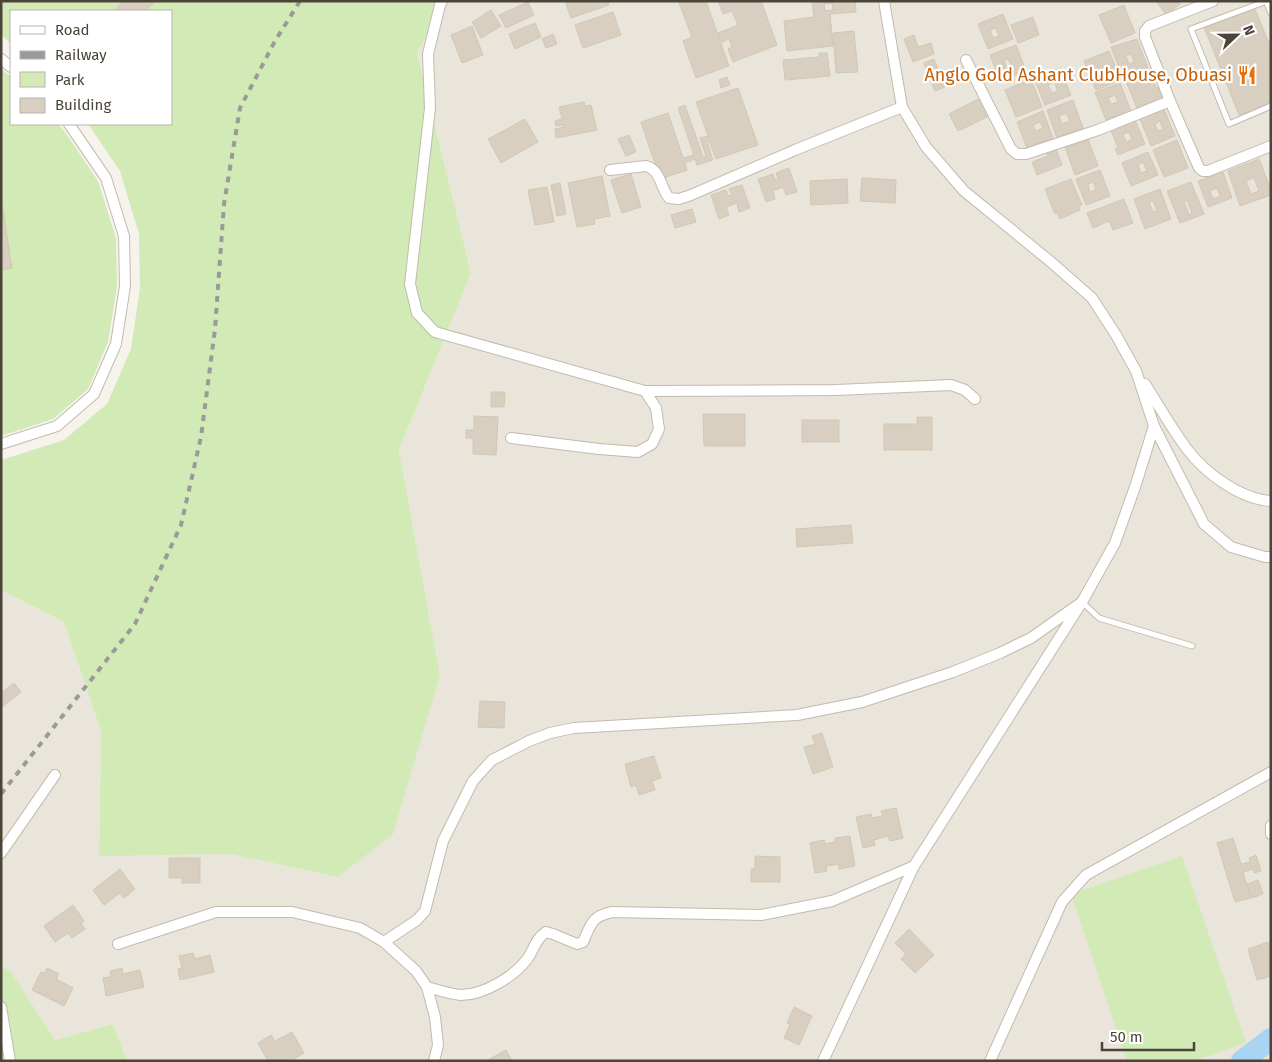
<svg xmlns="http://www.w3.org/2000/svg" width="1272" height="1062" viewBox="0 0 1272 1062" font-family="'Fira Sans',sans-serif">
  <rect width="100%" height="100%" fill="#f6f3ec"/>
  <polygon fill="#eae5da" points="447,1 1271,1 1271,1061 127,1061 113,1024 55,1040 12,973 1,965 1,590 64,622 101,731 99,855 230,854 338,877 440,675 399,450 471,273 417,52"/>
  <g fill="#d2eab5">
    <polygon points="1,1 447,1 417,52 471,273 399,450 440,675 393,834 338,877 230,854 99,856 101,731 64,622 1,590 1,460 64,440 107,404 131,349 140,288 139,234 120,171 88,124 171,124 171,11 11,11 11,44 1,34"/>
    <polygon points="1,69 11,77 11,124 58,124 65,132 98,181 116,238 117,286 108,342 88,389 53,419 1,436"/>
    <polygon points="1182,856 1246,1043 1193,1061 1127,1061 1071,894"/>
    <polygon points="1,965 12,973 55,1040 113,1024 127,1061 1,1061"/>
  </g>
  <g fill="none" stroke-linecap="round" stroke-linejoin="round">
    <polyline stroke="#a9d4f2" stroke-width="22" points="1242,1061 1271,1039"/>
  </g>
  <g fill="#d8cfc1" stroke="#d3c7b4" fill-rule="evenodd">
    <polygon points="123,1 155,1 146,11 114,11"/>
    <polygon points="565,1 607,1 609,5 571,18"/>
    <polygon points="683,1 706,1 729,66 696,78 683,41 692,37 679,3"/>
    <polygon points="718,1 761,1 777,45 733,62 728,49 732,47 729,39 722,42 718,33 738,25 732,11 723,14"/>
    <path d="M812 1H855L856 12 830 14 833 46 787 51 784 21 814 17ZM832 3 833 10 825 11 824 4Z"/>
    <polygon points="1156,1 1178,1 1180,4 1166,15"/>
    <polygon points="528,2 534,15 506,28 499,15"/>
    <polygon points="1124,5 1135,33 1111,43 1099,15"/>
    <polygon points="1254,7 1271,48 1271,103 1239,115 1204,27"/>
    <polygon points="491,10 501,26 481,38 472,22"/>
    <polygon points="613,12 621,35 583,48 575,25"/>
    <path d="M1003 14 1013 39 988 49 978 24ZM996 28 999 36 993 38 990 30Z"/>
    <polygon points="1033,17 1039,35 1018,43 1011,25"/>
    <polygon points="535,23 541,37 515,49 509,34"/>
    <polygon points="472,26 483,55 462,63 451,35"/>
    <polygon points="854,31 858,72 836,73 833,33"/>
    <polygon points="553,34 557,44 546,48 542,39"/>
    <polygon points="914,35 918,47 931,43 934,54 913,62 904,39"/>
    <path d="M1137 39 1148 68 1123 78 1111 47ZM1131 54 1134 62 1129 64 1126 56Z"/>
    <path d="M1016 45 1026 71 1000 81 990 55ZM1008 59 1012 68 1007 70 1004 60Z"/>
    <polygon points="1109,51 1121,80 1096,90 1084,61"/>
    <polygon points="819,53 827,53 830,76 785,80 783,60 820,57"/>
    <polygon points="934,59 945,87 935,91 924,63"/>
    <path d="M1060 68 1071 95 1045 105 1034 78ZM1054 82 1058 91 1052 93 1048 85Z"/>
    <polygon points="1149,72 1156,88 1160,87 1164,96 1137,108 1126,81"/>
    <polygon points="727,77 730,85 721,88 719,80"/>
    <polygon points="1031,79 1042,107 1016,117 1005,90"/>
    <path d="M1120 83 1131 111 1106 120 1095 92ZM1115 95 1118 102 1111 104 1108 98Z"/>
    <polygon points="738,88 758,145 716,159 709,141 707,142 713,160 697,165 695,159 685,163 687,170 660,179 641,122 668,113 683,158 694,155 678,108 685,105 703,157 706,156 700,138 708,136 696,102"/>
    <polygon points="978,99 987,117 958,131 949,114"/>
    <path d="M1073 100 1083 128 1057 138 1047 110ZM1066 113 1070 121 1062 124 1059 116Z"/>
    <polygon points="584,102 585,106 591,105 597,130 556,138 555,129 564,127 563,125 556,126 555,121 562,119 559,107"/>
    <path d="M1164 109 1175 136 1151 146 1140 119ZM1160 121 1163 129 1158 131 1155 124Z"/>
    <path d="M1043 111 1053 138 1027 148 1017 122ZM1040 122 1043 128 1036 131 1033 125Z"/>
    <polygon points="525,119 538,142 501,163 488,139"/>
    <path d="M1135 120 1145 144 1118 155 1115 149 1118 148 1111 130ZM1129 132 1132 140 1126 142 1123 134Z"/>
    <polygon points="629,135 636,152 626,156 618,139"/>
    <polygon points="1088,139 1098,166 1075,175 1065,147"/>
    <polygon points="1177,140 1188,168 1164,177 1153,150"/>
    <polygon points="1056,149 1062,165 1037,175 1032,162 1048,156 1047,153"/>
    <path d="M1148 152 1158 175 1131 186 1122 163ZM1143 162 1147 171 1141 173 1138 165Z"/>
    <path d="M1259 159 1271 190V195L1240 206 1228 171ZM1254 178 1259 191 1251 194 1246 181Z"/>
    <polygon points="789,168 797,192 786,195 783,187 773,191 775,199 766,202 758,179 773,174 775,180 778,179 776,173"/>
    <path d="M1100 170 1110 196 1086 205 1076 179ZM1093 182 1096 190 1090 192 1088 184Z"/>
    <path d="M1223 172 1232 198 1208 207 1198 181ZM1217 188 1220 196 1213 199 1210 191Z"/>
    <polygon points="631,174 641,207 622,213 611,180"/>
    <polygon points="602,176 610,216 594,219 595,224 577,227 568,183"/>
    <polygon points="862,178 896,180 895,203 860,201"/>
    <polygon points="847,179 848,203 811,205 810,181"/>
    <polygon points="1071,179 1082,205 1078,206 1080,210 1060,219 1057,213 1055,214 1045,189"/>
    <path d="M1191 182 1204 214 1180 223 1167 191ZM1187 200 1192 213 1189 215 1184 201Z"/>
    <polygon points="560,183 566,214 557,216 551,185"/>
    <polygon points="742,185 750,208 739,212 737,203 726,207 729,215 719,219 711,195 726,190 728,196 732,195 729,189"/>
    <polygon points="547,187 554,222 535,225 528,190"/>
    <path d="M1160 189 1171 219 1145 229 1134 199ZM1153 201 1157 211 1153 212 1149 202Z"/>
    <polygon points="1,197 12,268 1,270"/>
    <polygon points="1124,199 1133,223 1113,230 1109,221 1093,228 1087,213"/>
    <polygon points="692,209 696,222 675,228 671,215"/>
    <polygon points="491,392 505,392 504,407 491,407"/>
    <polygon points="703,414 745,414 745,446 704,446"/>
    <polygon points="474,416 498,417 496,455 473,454 473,438 466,438 466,430 474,430"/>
    <polygon points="917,417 932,417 932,450 884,450 884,424 917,424"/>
    <rect x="802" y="420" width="37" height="22"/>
    <polygon points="851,525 853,543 797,547 796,529"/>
    <polygon points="14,683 21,692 1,708 1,693"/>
    <polygon points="480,701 505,702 504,728 478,727"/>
    <polygon points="822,733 833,767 813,774 804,747 815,744 812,736"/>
    <polygon points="654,756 661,778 652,781 655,790 639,795 636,785 631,787 625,764"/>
    <polygon points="896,808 903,838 890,841 888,836 874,840 875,845 863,848 856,817 871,814 872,818 883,816 881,811"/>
    <polygon points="850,836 855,866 839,869 839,864 826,866 827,871 815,873 810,843 824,840 825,844 835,842 835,838"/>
    <polygon points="1233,838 1241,864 1250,862 1249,858 1256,855 1261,871 1254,873 1253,869 1243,872 1251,898 1235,902 1217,843"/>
    <polygon points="755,856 780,857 780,882 751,882 751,869 755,869"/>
    <polygon points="169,858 200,858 200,883 182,883 182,878 169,878"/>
    <polygon points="120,869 135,889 124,898 120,893 104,905 93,890"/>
    <polygon points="1258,880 1263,894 1252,898 1247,884"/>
    <polygon points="73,905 84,921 81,924 85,929 72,938 68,933 55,942 44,926"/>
    <polygon points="909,929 934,955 915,973 901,959 906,954 895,943"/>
    <polygon points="1268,942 1271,951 1271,976 1257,980 1248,949"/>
    <polygon points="193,953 195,959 210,955 214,972 180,980 178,969 182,968 179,956"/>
    <polygon points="47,968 59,974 56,979 73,988 64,1006 32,990 41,972 45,973"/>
    <polygon points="122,968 123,974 140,970 144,987 106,996 103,978 111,977 110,971"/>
    <polygon points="794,1007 812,1016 799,1045 784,1038 790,1024 787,1023"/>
    <polygon points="292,1032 304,1053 291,1061 268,1061 258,1043 271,1035 275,1041"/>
    <polygon points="506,1050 512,1061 486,1061"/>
  </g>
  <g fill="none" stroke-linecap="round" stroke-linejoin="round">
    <g stroke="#c2bbae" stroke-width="7">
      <g id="lane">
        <polyline points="1266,1 1271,13"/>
        <polyline points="1267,1 1191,29 1229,124 1271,106"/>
        <polyline points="1082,602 1099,618 1192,646"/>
      </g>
    </g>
    <g stroke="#c2bbae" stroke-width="12">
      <g id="street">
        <polyline points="442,1 440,5 428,54 430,108 410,284 417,313 435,332 645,391 836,390 951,385 965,390 975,399"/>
        <polyline points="884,1 902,107 926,147 964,191 1051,262 1092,298 1116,335 1136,371 1154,426 1204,524 1231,547 1265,557 1271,557"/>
        <polyline points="1213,1 1149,26 1145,31 1145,37 1170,101 1199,168 1203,171 1208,171 1271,146"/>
        <polyline points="1,59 11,67"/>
        <polyline points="966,60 1011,149 1017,154 1026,154 1098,130 1170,101"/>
        <path d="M610 170 646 166C661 170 660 187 669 198L679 199 691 195 795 150 902 107"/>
        <path d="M1145 384C1159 406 1172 429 1187 449 1205 473 1240 499 1271 501"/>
        <polyline points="511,438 599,449 638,452 652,444 659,429 656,408 645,391"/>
        <polyline points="1,444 57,426 94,394 116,344 125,286 124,236 106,178 69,124"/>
        <polyline points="1271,826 1271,834"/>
        <polyline points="1,853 55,775"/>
        <polyline points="384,942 417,920 425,911 443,841 473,781 492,760 529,741 550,733 574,728 797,715 862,702 953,672 1000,653 1031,638 1082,602"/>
        <polyline points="118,944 216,912 292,912 360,928 384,942 416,971 427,987 435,1017 438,1045 434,1061"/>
        <path d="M427 987C438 990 450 994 461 995 484 995 515 976 528 958 534 949 536 938 546 932L553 934 577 944 583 942C591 924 592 916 612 912L761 915 832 901 914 866"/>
        <polyline points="1,1007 10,1061"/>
        <polyline points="823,1061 914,866 1082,602 1115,543 1136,484 1154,426"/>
        <polyline points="990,1061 1062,902 1086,875 1271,772"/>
      </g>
    </g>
    <use href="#lane" stroke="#fff" stroke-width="5"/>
    <use href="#street" stroke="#fff" stroke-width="10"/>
    <polyline stroke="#9a9a9a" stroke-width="4" stroke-dasharray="6 6" stroke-linecap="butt" points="1,794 135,624 181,525 201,437 215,329 224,204 240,108 275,41 300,1"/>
  </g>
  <defs>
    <g id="restaurant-bare" transform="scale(1.5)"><path d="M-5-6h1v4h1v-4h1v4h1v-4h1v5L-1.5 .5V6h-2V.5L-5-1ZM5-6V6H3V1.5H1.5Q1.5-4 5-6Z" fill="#e8710a" stroke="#fff" stroke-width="2.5" paint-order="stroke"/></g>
  </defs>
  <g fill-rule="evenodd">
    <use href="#restaurant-bare" x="1247" y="75"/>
  </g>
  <g text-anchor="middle" stroke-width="4.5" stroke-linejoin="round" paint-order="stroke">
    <g font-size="18" fill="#c56008" stroke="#fff" text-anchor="end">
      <text x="1232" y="81">Anglo Gold Ashant ClubHouse, Obuasi</text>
    </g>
  </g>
  <rect width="1272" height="1062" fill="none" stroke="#4b4439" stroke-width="5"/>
  <rect x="10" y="10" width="162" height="115" fill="#ffffff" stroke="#b7b4b0"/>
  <rect x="20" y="26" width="25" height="8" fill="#ffffff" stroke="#b7b4b0"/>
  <text x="55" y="35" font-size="15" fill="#4b4439">Road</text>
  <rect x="20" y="51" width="25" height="8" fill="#9a9a9a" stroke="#b7b4b0"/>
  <text x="55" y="60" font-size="15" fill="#4b4439">Railway</text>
  <rect x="20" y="72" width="25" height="15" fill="#d2eab5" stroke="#b7b4b0"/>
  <text x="55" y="85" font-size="15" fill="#4b4439">Park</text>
  <rect x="20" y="98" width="25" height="15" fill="#d8cfc1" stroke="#b7b4b0"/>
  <text x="55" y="110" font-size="15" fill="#4b4439">Building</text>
  <g transform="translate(1237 35) rotate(68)" stroke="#ffffff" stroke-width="4" paint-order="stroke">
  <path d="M0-4L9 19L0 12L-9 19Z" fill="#4b4439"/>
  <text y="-8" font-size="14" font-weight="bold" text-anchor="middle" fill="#4b4439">N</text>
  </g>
  <path d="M1102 1042v8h92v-8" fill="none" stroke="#4b4439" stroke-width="2.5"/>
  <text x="1110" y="1042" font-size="15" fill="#4b4439" stroke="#ffffff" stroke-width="4" paint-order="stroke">50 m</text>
</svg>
